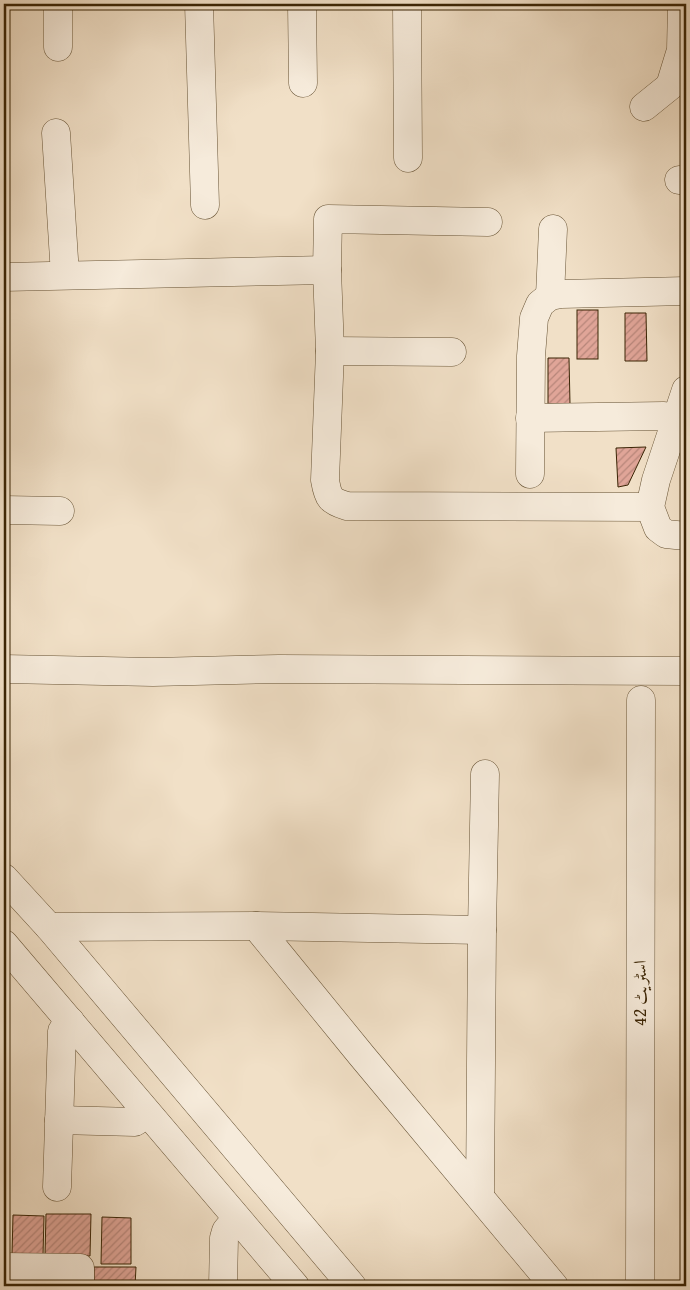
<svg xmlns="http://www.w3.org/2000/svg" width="690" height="1290" viewBox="0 0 690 1290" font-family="'Gentium Book Plus',Amiri,serif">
  <defs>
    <pattern id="building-hatch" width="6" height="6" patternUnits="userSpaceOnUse" patternTransform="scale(1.25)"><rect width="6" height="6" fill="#e0a598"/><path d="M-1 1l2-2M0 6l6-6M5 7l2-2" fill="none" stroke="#b7867a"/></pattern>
  </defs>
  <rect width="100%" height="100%" fill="#f1e0c7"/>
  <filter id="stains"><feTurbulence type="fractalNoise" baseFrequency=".004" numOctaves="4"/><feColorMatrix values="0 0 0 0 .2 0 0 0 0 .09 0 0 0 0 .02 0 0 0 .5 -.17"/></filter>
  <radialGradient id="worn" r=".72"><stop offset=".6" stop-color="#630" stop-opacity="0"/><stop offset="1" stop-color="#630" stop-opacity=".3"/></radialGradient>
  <g fill="url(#building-hatch)" stroke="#3b2505">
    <rect x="577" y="310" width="21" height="49"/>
    <polygon points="625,313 646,313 647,361 625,361"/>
    <polygon points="548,358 569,358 570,404 548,404"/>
    <polygon points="646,447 628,485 618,487 616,448"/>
    <polygon points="46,1214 91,1214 90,1256 45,1255"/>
    <polygon points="13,1215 44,1216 43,1255 12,1255"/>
    <polygon points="102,1217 131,1218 131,1264 101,1264"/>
    <polygon points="94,1267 136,1267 135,1286 94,1286"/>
  </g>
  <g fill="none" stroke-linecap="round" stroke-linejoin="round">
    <g stroke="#685436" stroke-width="29">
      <g id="minor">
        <polyline points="58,4 58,47"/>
        <polyline points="199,4 205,205"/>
        <polyline points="302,4 303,83"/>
        <polyline points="407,4 408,158"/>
        <polyline points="644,107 670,86 681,50 682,4"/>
        <polyline points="56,133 65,275"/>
        <polyline points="679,180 686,181"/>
        <path d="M488 222 328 219 327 270 330 351 325 480C328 498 330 501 347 506L650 507"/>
        <polyline points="4,277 327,270"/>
        <polyline points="550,296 553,229"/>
        <polyline points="330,351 452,352"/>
        <polyline points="686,390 656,480 650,507 658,528 666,534 686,536"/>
        <polyline points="530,418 664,416 675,420"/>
        <polyline points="530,474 531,356 534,318 540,304 550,296 561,294 686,291"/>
        <polyline points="4,510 60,511"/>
        <polyline points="4,669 153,672 279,669 686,671"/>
        <polyline points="4,878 49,927 352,1286"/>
        <polyline points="256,926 362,1056 554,1286"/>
        <polyline points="49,927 256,926 482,930"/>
        <polyline points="4,944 295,1286"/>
        <polyline points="59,1120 135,1122 147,1113"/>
        <polyline points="57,1187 62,1031 70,1021"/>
        <polyline points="480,1196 482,930 485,774"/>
        <polyline points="4,1267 80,1268 80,1286"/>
        <polyline points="223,1286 224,1238 226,1231 236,1219"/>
        <polyline points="640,1286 641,700"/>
      </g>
    </g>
    <use href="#minor" stroke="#f6ebdb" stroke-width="28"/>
  </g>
  <g text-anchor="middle" stroke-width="5" stroke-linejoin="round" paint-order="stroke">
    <g font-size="18" fill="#3b2505" stroke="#f6ebdb">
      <text transform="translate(640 993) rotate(-90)" y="6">اسٹریٹ 42</text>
    </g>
  </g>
  <rect width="690" height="1290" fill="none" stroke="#f1e0c7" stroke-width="20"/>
  <rect x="5" y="5" width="680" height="1280" fill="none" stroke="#3b2505" stroke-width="2.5"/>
  <rect x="10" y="10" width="670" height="1270" fill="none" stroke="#3b2505"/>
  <rect width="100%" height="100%" filter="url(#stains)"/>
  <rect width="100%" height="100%" fill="url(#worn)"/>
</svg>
